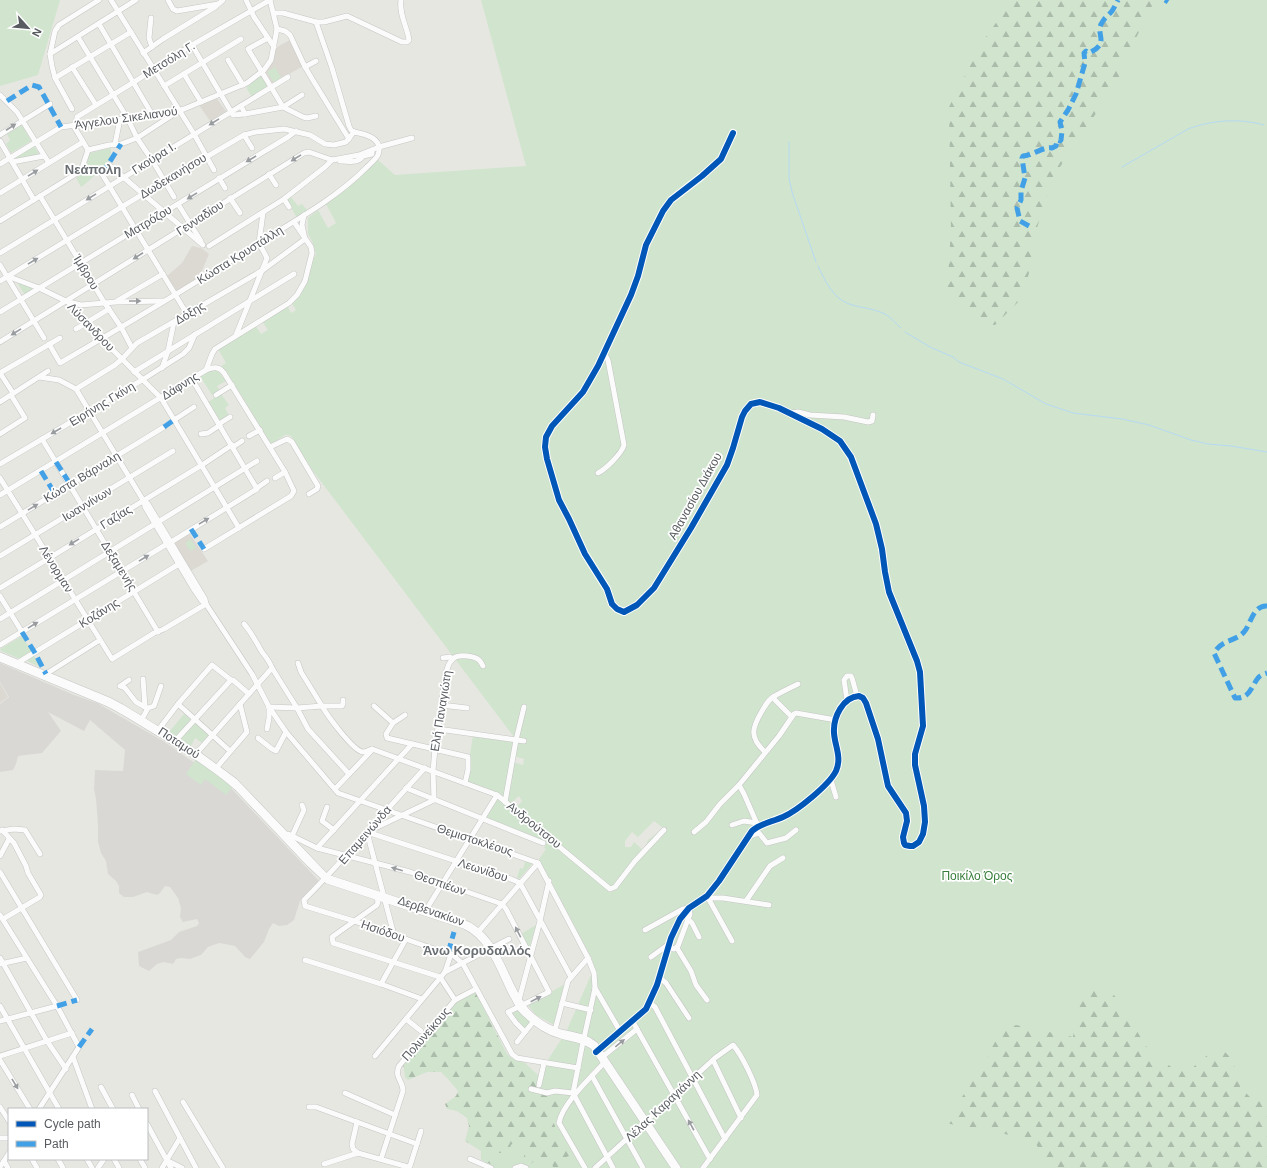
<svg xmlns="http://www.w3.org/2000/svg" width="1267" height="1168" viewBox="0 0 1267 1168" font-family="Arial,sans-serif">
  <defs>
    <pattern id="forest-firs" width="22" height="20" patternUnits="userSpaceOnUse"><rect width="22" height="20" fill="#d0e4ce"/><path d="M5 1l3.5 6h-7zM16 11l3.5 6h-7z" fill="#acbcab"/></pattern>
  </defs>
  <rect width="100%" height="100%" fill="#e7e7e2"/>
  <polygon fill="#dad8d5" points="0,663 74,695 97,703 163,741 231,788 320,882 300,901 294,920 287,925 279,926 273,923 269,929 264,942 250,959 245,957 235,946 219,943 208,947 201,955 190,959 181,958 176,959 173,964 164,962 157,964 149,971 139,966 138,952 171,940 179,932 197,926 199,923 197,919 183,922 180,917 181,908 178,898 170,887 165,886 160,893 157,895 147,892 133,897 124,897 119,893 119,886 116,881 108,874 106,861 101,853 98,842 98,825 96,799 94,789 95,770 123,771 125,750 90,720 84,731 48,712 61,731 42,753 18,756 16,764 13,770 0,772 0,704 9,697 0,682"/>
  <g fill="#dbd9d2">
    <polygon points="290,40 302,67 272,83 265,71 275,48"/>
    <polygon points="217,99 226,111 210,121 199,105"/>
    <polygon points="192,246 201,248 209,254 199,278 177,291 167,276 182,263"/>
    <polygon points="189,533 208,561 191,571 173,543"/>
    <polygon points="0,683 8,697 0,703"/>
  </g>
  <g fill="#d0e4ce">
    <polygon points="0,0 60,0 38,75 0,86"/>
    <polygon points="481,0 1267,0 1267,1168 482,1168 499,1135 566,1032 594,968 592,959 539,859 546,849 544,848 547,842 484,817 497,797 591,874 609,891 612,892 616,889 641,856 648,840 663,828 654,821 638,837 632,832 625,841 625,847 631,847 634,842 642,849 612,887 608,886 515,809 522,801 519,796 510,804 507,801 513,762 523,765 524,759 514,756 517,741 313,471 291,436 288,435 285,435 271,444 227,372 221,366 226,363 218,349 255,325 261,334 268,330 262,321 287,305 291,313 296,310 291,302 295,299 316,254 312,241 308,234 308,218 318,210 328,228 336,223 326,204 342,192 377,159 395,175 526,166"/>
    <polygon points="275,67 282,79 275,84 267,72"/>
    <polygon points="263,75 270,87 252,97 247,89 247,85"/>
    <polygon points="22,125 31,141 11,153 6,144 10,140 7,134"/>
    <polygon points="34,146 39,154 16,160 15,157"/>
    <path d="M111 148C112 160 106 164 98 172 92 178 88 182 81 187L76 178 83 173 90 153Z"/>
    <polygon points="291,197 298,206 302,204 308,211 297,218 287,200"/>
    <polygon points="17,282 32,288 34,289 24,294"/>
    <polygon points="213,369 218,371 226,381 217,386 220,391 212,395 200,376"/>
    <polygon points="221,394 229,405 225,408 229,416 220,421 208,402"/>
    <polygon points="191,539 196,548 190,551 185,543"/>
    <polygon points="22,636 32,652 20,659 1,651 0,649"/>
    <polygon points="34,656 40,665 40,667 27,661"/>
    <polygon points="184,714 191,720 176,736 169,732"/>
    <polygon points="195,723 209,736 202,743 195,738 191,746 180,739"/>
    <polygon points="473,735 509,740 513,742 504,798 494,791 466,781"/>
    <polygon points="196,759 233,786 226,795 205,779 201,785 186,774"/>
    <polygon points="526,858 534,862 519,879 517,878 520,868 523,869"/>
    <polygon points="536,925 529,949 521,934"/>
    <polygon points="565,984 554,1025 536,1015 528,1005"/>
    <polygon points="518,1009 530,1023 525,1029 512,1014"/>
  </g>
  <g fill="url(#forest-firs)">
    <polygon points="1012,0 1155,0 1126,58 1121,74 1086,129 1053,177 1036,231 1029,273 1021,299 995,325 978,324 947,293 951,229 949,107 981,44"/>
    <polygon points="1080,987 1109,987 1150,1052 1177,1071 1191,1069 1211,1052 1222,1049 1232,1059 1241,1088 1252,1099 1267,1102 1267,1168 1053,1168 1032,1139 945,1123 979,1071 1000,1033 1016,1025 1073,1037"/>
    <path d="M475 991 507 1054C512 1059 516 1061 523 1061L542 1079 540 1085 543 1086 546 1091 561 1097H568L569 1099 559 1112 556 1113 552 1111 550 1115 555 1126 554 1135 560 1148 563 1149 569 1148 571 1151 569 1156 564 1158 559 1156 558 1160 559 1166 558 1168 553 1167 550 1159 543 1157 533 1162 529 1166 531 1168H518L524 1164V1152L526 1147 518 1143H513L511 1145 508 1153H496L495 1160H502L507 1164 501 1168H495L493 1165 481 1160V1151L465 1141 469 1126 467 1118 457 1111 447 1109 445 1104 456 1096 458 1091 448 1079 441 1072H427L408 1080 405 1077 403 1063 457 1002Z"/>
  </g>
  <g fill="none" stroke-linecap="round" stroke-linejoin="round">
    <g stroke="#b6daf2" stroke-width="1">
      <polyline points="789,142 789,178 792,192 816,262"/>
      <path d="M1122 167 1188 129C1212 120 1239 118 1264 125"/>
      <path d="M818 266C825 281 833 298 849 304 861 308 872 308 885 314 891 317 896 324 901 328"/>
      <polyline points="905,332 930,347 953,357 959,362 1003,379 1046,404 1073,413 1122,419 1149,425 1191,440 1208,444 1231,446 1267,452"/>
    </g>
    <g stroke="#c5c5c4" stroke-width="6">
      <g id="minor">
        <polyline points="111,0 194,134 214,170"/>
        <polyline points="168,0 173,9 177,11 218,4"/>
        <polyline points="246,0 254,17 274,47"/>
        <polyline points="274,13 283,13 316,22 332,68 349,126 351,130 354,132"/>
        <polyline points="151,18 149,38 152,47"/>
        <path d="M316 22H324L347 16 402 42H407L409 40C407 26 399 15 401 0"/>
        <polyline points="99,24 153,116"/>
        <polyline points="277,29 285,31 290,35 305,67 314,82 349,139"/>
        <polyline points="78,37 128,119 137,138 152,160 174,197"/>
        <polyline points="268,38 248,49 283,107 303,117 307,118 316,116"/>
        <polyline points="192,45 233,115 245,114"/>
        <polyline points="143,53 163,39 215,7 223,0"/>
        <polyline points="50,54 136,0"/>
        <polyline points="228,60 243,85"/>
        <polyline points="72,67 96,105"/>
        <polyline points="305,67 316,61"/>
        <polyline points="184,74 201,102"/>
        <polyline points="55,78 131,32"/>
        <polyline points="164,86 241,39"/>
        <polyline points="0,95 17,112 49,163"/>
        <polyline points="241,106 245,114 283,107 302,95"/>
        <polyline points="72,109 55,78 52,66 50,54 55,31 59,25 99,0"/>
        <polyline points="73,125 88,150"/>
        <polyline points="76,125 77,117 134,82 192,45 270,0"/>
        <polyline points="0,135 50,104"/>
        <polyline points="244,135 252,148"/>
        <polyline points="0,141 34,200"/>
        <polyline points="115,144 120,119"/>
        <path d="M340 161C349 161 358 164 363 156L372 154V150"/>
        <polyline points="12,162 44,156"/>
        <polyline points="0,164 61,127 166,114 184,109 247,83 264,70 271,60 277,29 270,0"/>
        <polyline points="109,165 203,245"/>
        <polyline points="102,174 187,314"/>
        <polyline points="269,174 276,185"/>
        <polyline points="219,178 225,188"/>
        <polyline points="0,193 83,142"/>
        <polyline points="40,196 104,302 121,327 132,348"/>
        <polyline points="230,198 240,213"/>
        <polyline points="284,199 289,207"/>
        <polyline points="178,204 201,241"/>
        <polyline points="0,221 79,172 82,168 88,150 109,145 121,144 137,138 174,114"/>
        <polyline points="209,246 284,199 325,167 332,160"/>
        <polyline points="0,253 288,77"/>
        <polyline points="0,265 44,338"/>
        <polyline points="7,276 39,288 68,302 86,323 161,398 239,528"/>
        <polyline points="0,281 143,194 244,135 256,132 284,129 310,135 325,144 334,145 346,142 354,132"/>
        <polyline points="117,301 163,274"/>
        <polyline points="69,302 81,305 116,302 163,301"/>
        <polyline points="0,312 288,137 296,131"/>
        <polyline points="76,329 109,309"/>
        <polyline points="236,335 267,258 259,243 263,213"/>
        <polyline points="0,342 304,153 309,152 332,160 359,155 379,147 412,138"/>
        <path d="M49 344 60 363C127 324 194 284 259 243 296 220 335 199 366 168 370 164 375 160 378 155 384 138 365 134 354 132"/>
        <polyline points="162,368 168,351 174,322"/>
        <polyline points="206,370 212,354 215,349 289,303 297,295 305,281 312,253 311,247 294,222"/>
        <polyline points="134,372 294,274"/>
        <polyline points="0,373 60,338"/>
        <polyline points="0,373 13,393"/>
        <polyline points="39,377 59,380 76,389 143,500 148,504 205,599 206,604 252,674 269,707 286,732 338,793 538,863 588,958 594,973 595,988 620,1031"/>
        <polyline points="76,389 115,365 122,359 137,343 263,270 305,239 302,225 304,215"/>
        <polyline points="216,395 232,385"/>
        <polyline points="0,402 48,371"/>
        <polyline points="791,413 798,412 810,415 844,417 868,422 872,421 873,415"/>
        <polyline points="174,420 194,407"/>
        <polyline points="219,424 230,417"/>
        <polyline points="0,434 25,418 11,395"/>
        <polyline points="201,434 208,433 220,425"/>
        <polyline points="249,436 260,430"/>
        <polyline points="42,439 158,632"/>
        <polyline points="233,447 242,441"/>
        <polyline points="270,447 287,439 292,442 318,486 317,489 309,494"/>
        <polyline points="0,464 142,380 183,354 189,348 195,334"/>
        <path d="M598 473C606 469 622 453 624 445L608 360 604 353"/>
        <polyline points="0,478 112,659 154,633 164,629 206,604"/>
        <polyline points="275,478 285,472"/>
        <polyline points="257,488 267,481"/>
        <path d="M0 495 206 370C213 367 219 366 224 373L285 472 294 491 291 496 204 549"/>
        <polyline points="144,501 145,507 193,588 202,601 206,604"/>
        <polyline points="158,522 257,461"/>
        <polyline points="0,527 164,427"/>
        <polyline points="171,542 257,489 192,379"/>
        <polyline points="0,556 173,451"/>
        <polyline points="0,588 202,465 232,445"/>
        <polyline points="0,596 22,632"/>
        <polyline points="0,619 155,524"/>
        <path d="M244 624C252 633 256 642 262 652 266 657 270 662 272 668L297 708 308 729 349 774"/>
        <polyline points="0,645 167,544"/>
        <path d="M0 655 109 700 122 707 197 753 235 781 327 877 461 921C497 934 503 976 522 1004 525 1009 530 1014 535 1018 542 1024 552 1029 561 1032 573 1035 586 1036 595 1044L678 1168"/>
        <polyline points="443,658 450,657 453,659"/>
        <path d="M0 659 108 704C126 713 144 725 161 735 188 752 215 768 238 789L309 864 327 881 464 926C490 938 499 969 511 993 514 998 517 1004 520 1009 531 1021 545 1032 561 1036 571 1039 584 1040 593 1047L674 1168"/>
        <polyline points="19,662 179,564"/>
        <polyline points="298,663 301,672 322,706 342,706 343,704 343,700"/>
        <polyline points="46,674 100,640"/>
        <polyline points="143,679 145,707 147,708"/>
        <polyline points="129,680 120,686 125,688 136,702 145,707"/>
        <polyline points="773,697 775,700 792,717"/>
        <polyline points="847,700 844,680 847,676 851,676 852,678 857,696"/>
        <polyline points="178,704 230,751"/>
        <polyline points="441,705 467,708"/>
        <polyline points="374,706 393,723"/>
        <path d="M269 707 297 708 322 706C327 715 353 751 363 752 366 752 369 750 372 749"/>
        <polyline points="405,715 393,723 386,734 387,738 468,757 468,770 465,783"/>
        <polyline points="142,719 148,708 154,706 161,686"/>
        <polyline points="159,729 178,704 212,665 231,680 233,680 249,694"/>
        <polyline points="267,729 269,718 269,707"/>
        <polyline points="438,729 524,741"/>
        <polyline points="258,738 272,749 276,751 286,732"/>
        <polyline points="176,740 231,680"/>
        <polyline points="372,749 497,795 610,889 615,887 635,861 664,830"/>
        <path d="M765 752C749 737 752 728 762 711 765 706 768 700 773 697 781 692 790 688 798 684"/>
        <polyline points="194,756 272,668"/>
        <polyline points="217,767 247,732 240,704"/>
        <path d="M425 768C384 812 346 858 304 900L305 906 354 921 454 956 463 964 512 1054 517 1058 578 1068"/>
        <polyline points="831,780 836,797"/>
        <polyline points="406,788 543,843"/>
        <polyline points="335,789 372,750"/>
        <polyline points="505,802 516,740 524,707"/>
        <polyline points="327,807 322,821 334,830"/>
        <polyline points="732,825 744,821 757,823"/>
        <polyline points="758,826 744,794 739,785 779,736 794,714 796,713 836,720"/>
        <polyline points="2,830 14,843 26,866 28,873 41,895 40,897 3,919"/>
        <polyline points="0,831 14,829 25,830 40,854"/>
        <path d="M369 831 434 800 433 771 435 748 446 672C448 667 449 661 454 658 459 654 475 656 479 660 481 662 482 664 483 666"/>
        <polyline points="367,832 511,879 520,883 571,977"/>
        <polyline points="367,832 394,935"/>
        <polyline points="694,832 706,822 720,804 739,785"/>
        <polyline points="288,834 317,848 410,872 502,904 506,909 549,992 508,1012 516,1023 525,1032"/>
        <polyline points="292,836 304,810 302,805"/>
        <polyline points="748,837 759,833 767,843 786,838 796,830"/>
        <polyline points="317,848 412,744"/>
        <polyline points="0,856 9,839"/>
        <polyline points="0,872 77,1000"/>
        <polyline points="707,896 732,941"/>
        <polyline points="377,898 378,902 377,905 332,937 333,943 440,977 455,1000"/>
        <polyline points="709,898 723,898 769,905"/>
        <polyline points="746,901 770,866 783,858"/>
        <polyline points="426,910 497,795"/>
        <polyline points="0,915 57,1006 79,1047 39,1109"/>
        <polyline points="688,919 692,923 699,937"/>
        <polyline points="645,930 683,909 689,908 690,914 678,946 674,949 668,948"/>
        <polyline points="479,931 538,863"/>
        <polyline points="677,948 691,971 696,985 707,1000"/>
        <polyline points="651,957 669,944"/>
        <polyline points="0,958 47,1041 66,1069"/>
        <polyline points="305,960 381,984 422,999"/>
        <polyline points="0,964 27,958"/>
        <polyline points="445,972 509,939"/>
        <polyline points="659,977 666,983 689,1018"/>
        <polyline points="381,984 406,939"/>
        <polyline points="519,1000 540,921 549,881"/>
        <polyline points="562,1003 591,1010"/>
        <polyline points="650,1003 655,1007 725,1139"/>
        <polyline points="0,1006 59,1109"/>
        <polyline points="406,1019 421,1031"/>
        <polyline points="0,1021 57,1006"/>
        <polyline points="633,1022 710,1159"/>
        <polyline points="555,1030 568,981 588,958"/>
        <polyline points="584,1038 595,988"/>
        <polyline points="517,1042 533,1022"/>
        <polyline points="583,1042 573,1093 613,1168"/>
        <path d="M596 1052 646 1009 657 985 671 938 680 919 689 908 707 896 719 881 752 831C761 823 772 822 783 817 797 811 829 785 836 771 842 757 835 747 834 733 833 717 843 697 859 696L863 698 866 703 878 739 888 786 906 813 907 821 903 837 904 843 905 845 910 846H913L919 842 923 834 925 822 924 806 915 765V754L923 726 920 672 917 661 889 592 885 572 882 549 876 524 851 457 840 441 822 429 779 408 760 402 751 404 745 411 742 417 733 448 727 465 691 528 654 588 637 605 624 612 617 609 612 604 607 589 585 554 569 519 559 500 547 459 545 447 546 437 552 426 583 392 598 366 631 295 638 276 646 245 663 211 671 200 702 176 721 159 733 133"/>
        <polyline points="0,1056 72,1033"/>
        <polyline points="375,1056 445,972 451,954"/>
        <polyline points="73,1057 92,1109"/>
        <polyline points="601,1058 637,1029"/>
        <polyline points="0,1060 30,1109"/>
        <polyline points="713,1060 741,1118"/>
        <polyline points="592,1076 643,1168"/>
        <polyline points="539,1085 544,1063"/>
        <polyline points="101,1087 113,1109"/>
        <polyline points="531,1089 547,1093 555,1091 573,1093"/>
        <polyline points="155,1091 196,1168"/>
        <polyline points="345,1093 395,1115"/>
        <polyline points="132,1095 139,1109"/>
        <polyline points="183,1102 223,1168"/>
        <polyline points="0,1107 9,1121"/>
        <polyline points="309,1107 316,1107 417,1144"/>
        <polyline points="357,1122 352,1144 353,1149 358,1153 408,1167 410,1166 421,1131"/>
        <polyline points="147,1124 171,1168"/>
        <polyline points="0,1138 9,1138"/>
        <polyline points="32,1159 37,1168"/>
        <polyline points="58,1159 63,1168"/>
        <polyline points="87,1159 92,1168"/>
        <polyline points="114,1159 119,1168"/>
        <polyline points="140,1159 145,1168"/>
        <path d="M381 1159 403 1091C403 1080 394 1078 399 1066L455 1000 476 989"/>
        <polyline points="470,1159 491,1168"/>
        <polyline points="4,1161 8,1168"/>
        <polyline points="168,1161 182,1168"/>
        <polyline points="324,1164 358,1153"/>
        <polyline points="0,1167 9,1153"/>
        <polyline points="98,1168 104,1159"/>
        <polyline points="162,1168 180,1138"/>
        <polyline points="515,1168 521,1166 526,1168"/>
        <path d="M585 1168 559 1123C562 1104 590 1078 604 1063"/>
        <path d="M595 1168 715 1058 733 1045C741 1054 756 1083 757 1095L703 1168"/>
      </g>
    </g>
    <use href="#minor" stroke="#fbfbfb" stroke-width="5"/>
    <g stroke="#42a1e6" stroke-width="5" stroke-dasharray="10 5" stroke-linecap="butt">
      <polyline points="1165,0 1168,2"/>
      <polyline points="7,101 32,85 39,87 61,127"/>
      <polyline points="102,174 121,144"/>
      <path d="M1029 226 1020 221 1017 208 1021 200V191L1025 178 1022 158 1023 156C1033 155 1045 146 1052 148L1056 146 1057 140 1060 141 1061 140 1062 131 1060 122 1068 110 1076 94 1085 63 1084 53 1086 51 1089 53C1112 42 1093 34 1103 21 1105 17 1109 15 1112 11 1114 8 1116 4 1118 0"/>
      <polyline points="164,427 174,420"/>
      <polyline points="56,462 70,484"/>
      <polyline points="41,471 55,494"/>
      <polyline points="191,529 204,549"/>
      <path d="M1267 606C1253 605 1251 624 1244 632 1235 642 1222 639 1214 653L1235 698C1250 699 1251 687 1258 678 1260 675 1264 674 1267 673"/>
      <polyline points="22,632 35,653 46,674"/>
      <polyline points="448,953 454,932"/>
      <polyline points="57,1006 77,1000"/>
      <polyline points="79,1047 92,1029"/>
    </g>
    <g stroke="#fff" stroke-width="8">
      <path id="cycleway" d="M596 1052 646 1009 657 985 671 938 680 919 689 908 707 896 719 881 752 831C761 823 772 822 783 817 797 811 829 785 836 771 842 757 835 747 834 733 833 717 843 697 859 696L863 698 866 703 878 739 888 786 906 813 907 821 903 837 904 843 905 845 910 846H913L919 842 923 834 925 822 924 806 915 765V754L923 726 920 672 917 661 889 592 885 572 882 549 876 524 851 457 840 441 822 429 779 408 760 402 751 404 745 411 742 417 733 448 727 465 691 528 654 588 637 605 624 612 617 609 612 604 607 589 585 554 569 519 559 500 547 459 545 447 546 437 552 426 583 392 598 366 631 295 638 276 646 245 663 211 671 200 702 176 721 159 733 133"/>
    </g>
    <use href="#cycleway" stroke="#0057b8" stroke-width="6"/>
  </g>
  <defs><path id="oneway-solid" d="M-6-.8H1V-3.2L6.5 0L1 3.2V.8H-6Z"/></defs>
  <g fill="#999c9e">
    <use href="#oneway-solid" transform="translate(214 122) rotate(148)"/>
    <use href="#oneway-solid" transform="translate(11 127) rotate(-33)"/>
    <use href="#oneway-solid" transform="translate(296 158) rotate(148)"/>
    <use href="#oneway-solid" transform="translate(251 159) rotate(149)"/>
    <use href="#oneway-solid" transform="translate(33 173) rotate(-32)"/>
    <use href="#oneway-solid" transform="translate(192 196) rotate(148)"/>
    <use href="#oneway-solid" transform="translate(91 197) rotate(148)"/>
    <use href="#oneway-solid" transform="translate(138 256) rotate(147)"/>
    <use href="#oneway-solid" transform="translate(33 261) rotate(-31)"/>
    <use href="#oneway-solid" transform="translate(135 301)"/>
    <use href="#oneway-solid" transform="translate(16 332) rotate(148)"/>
    <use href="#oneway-solid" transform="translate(56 431) rotate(150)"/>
    <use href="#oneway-solid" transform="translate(33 507) rotate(-31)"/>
    <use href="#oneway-solid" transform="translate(204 521) rotate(-31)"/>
    <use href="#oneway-solid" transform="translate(74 542) rotate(148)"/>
    <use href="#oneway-solid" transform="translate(144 558) rotate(-31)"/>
    <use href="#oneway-solid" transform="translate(33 625) rotate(-31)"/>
    <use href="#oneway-solid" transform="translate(397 869) rotate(-164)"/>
    <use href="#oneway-solid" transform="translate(518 932) rotate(-117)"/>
    <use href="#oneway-solid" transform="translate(536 999) rotate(-27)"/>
    <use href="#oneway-solid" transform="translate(620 1043) rotate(-39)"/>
    <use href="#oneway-solid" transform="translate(15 1084) rotate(59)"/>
    <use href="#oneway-solid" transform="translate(691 1125) rotate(-119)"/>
  </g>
  <g text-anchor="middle" stroke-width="3.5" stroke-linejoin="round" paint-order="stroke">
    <g font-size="12" fill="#585c60" stroke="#fff">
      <text transform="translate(169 60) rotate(-32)" y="4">Μετσόλη Γ.</text>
      <text transform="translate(126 118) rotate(-8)" y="4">Άγγελου Σικελιανού</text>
      <text transform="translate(154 158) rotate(-32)" y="4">Γκούρα Ι.</text>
      <text transform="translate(173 176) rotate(-31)" y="4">Δωδεκανήσου</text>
      <text transform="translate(200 218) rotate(-33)" y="4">Γενναδίου</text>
      <text transform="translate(148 222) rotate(-31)" y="4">Ματρόζου</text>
      <text transform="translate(240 255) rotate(-32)" y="4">Κώστα Κρυστάλλη</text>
      <text transform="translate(86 272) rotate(59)" y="4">Ίμβρου</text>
      <text transform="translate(190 313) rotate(-31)" y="4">Δόξης</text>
      <text transform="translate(91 327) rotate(46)" y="4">Λύσανδρου</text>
      <text transform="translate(180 386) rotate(-32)" y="4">Δάφνης</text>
      <text transform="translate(102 404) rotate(-31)" y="4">Ειρήνης Γκίνη</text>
      <text transform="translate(82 477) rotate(-31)" y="4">Κώστα Βάρναλη</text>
      <text transform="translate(695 496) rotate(-61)" y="4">Αθανασίου Διάκου</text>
      <text transform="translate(87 504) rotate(-31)" y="4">Ιωαννίνων</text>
      <text transform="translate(116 517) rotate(-32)" y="4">Γαζίας</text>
      <text transform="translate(119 566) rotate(58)" y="4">Δεξαμενής</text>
      <text transform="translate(56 569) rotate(58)" y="4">Λένορμαν</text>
      <text transform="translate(99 613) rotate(-32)" y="4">Κοζάνης</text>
      <text transform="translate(441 711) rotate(-81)" y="4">Ελή Παναγιώτη</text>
      <text transform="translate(179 743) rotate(33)" y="4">Ποταμού</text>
      <text transform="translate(534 825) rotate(39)" y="4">Ανδρούτσου</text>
      <text transform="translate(365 835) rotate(-49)" y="4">Επαμεινώνδα</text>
      <text transform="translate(475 840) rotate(18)" y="4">Θεμιστοκλέους</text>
      <text transform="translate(483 870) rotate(18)" y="4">Λεωνίδου</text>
      <text transform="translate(440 883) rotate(19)" y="4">Θεσπιέων</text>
      <text transform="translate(431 911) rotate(19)" y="4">Δερβενακίων</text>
      <text transform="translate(383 931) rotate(19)" y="4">Ησιόδου</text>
      <text transform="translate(426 1034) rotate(-49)" y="4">Πολυνείκους</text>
      <text transform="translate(663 1106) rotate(-43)" y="4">Λέλας Καραγιάννη</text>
    </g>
    <g font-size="12" fill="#387e3b" stroke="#fff">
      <text x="977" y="880">Ποικίλο Όρος</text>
    </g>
    <g font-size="13" font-weight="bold" fill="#696e72" stroke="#fff">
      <text x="93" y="174">Νεάπολη</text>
      <text x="477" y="955">Άνω Κορυδαλλός</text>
    </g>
  </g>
  <rect x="8" y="1108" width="140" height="52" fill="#ffffff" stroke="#bcbebf"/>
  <rect x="16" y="1121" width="20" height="6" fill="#0057b8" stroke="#bcbebf"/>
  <text x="44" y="1128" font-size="12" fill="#585c60">Cycle path</text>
  <rect x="16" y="1141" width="20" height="6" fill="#42a1e6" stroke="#bcbebf"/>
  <text x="44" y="1148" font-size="12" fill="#585c60">Path</text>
  <g transform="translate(28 28) rotate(117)" stroke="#ffffff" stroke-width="3" paint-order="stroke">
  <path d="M0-3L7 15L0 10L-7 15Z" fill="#585c60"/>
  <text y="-6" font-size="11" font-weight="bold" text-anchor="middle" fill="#585c60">N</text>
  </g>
</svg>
